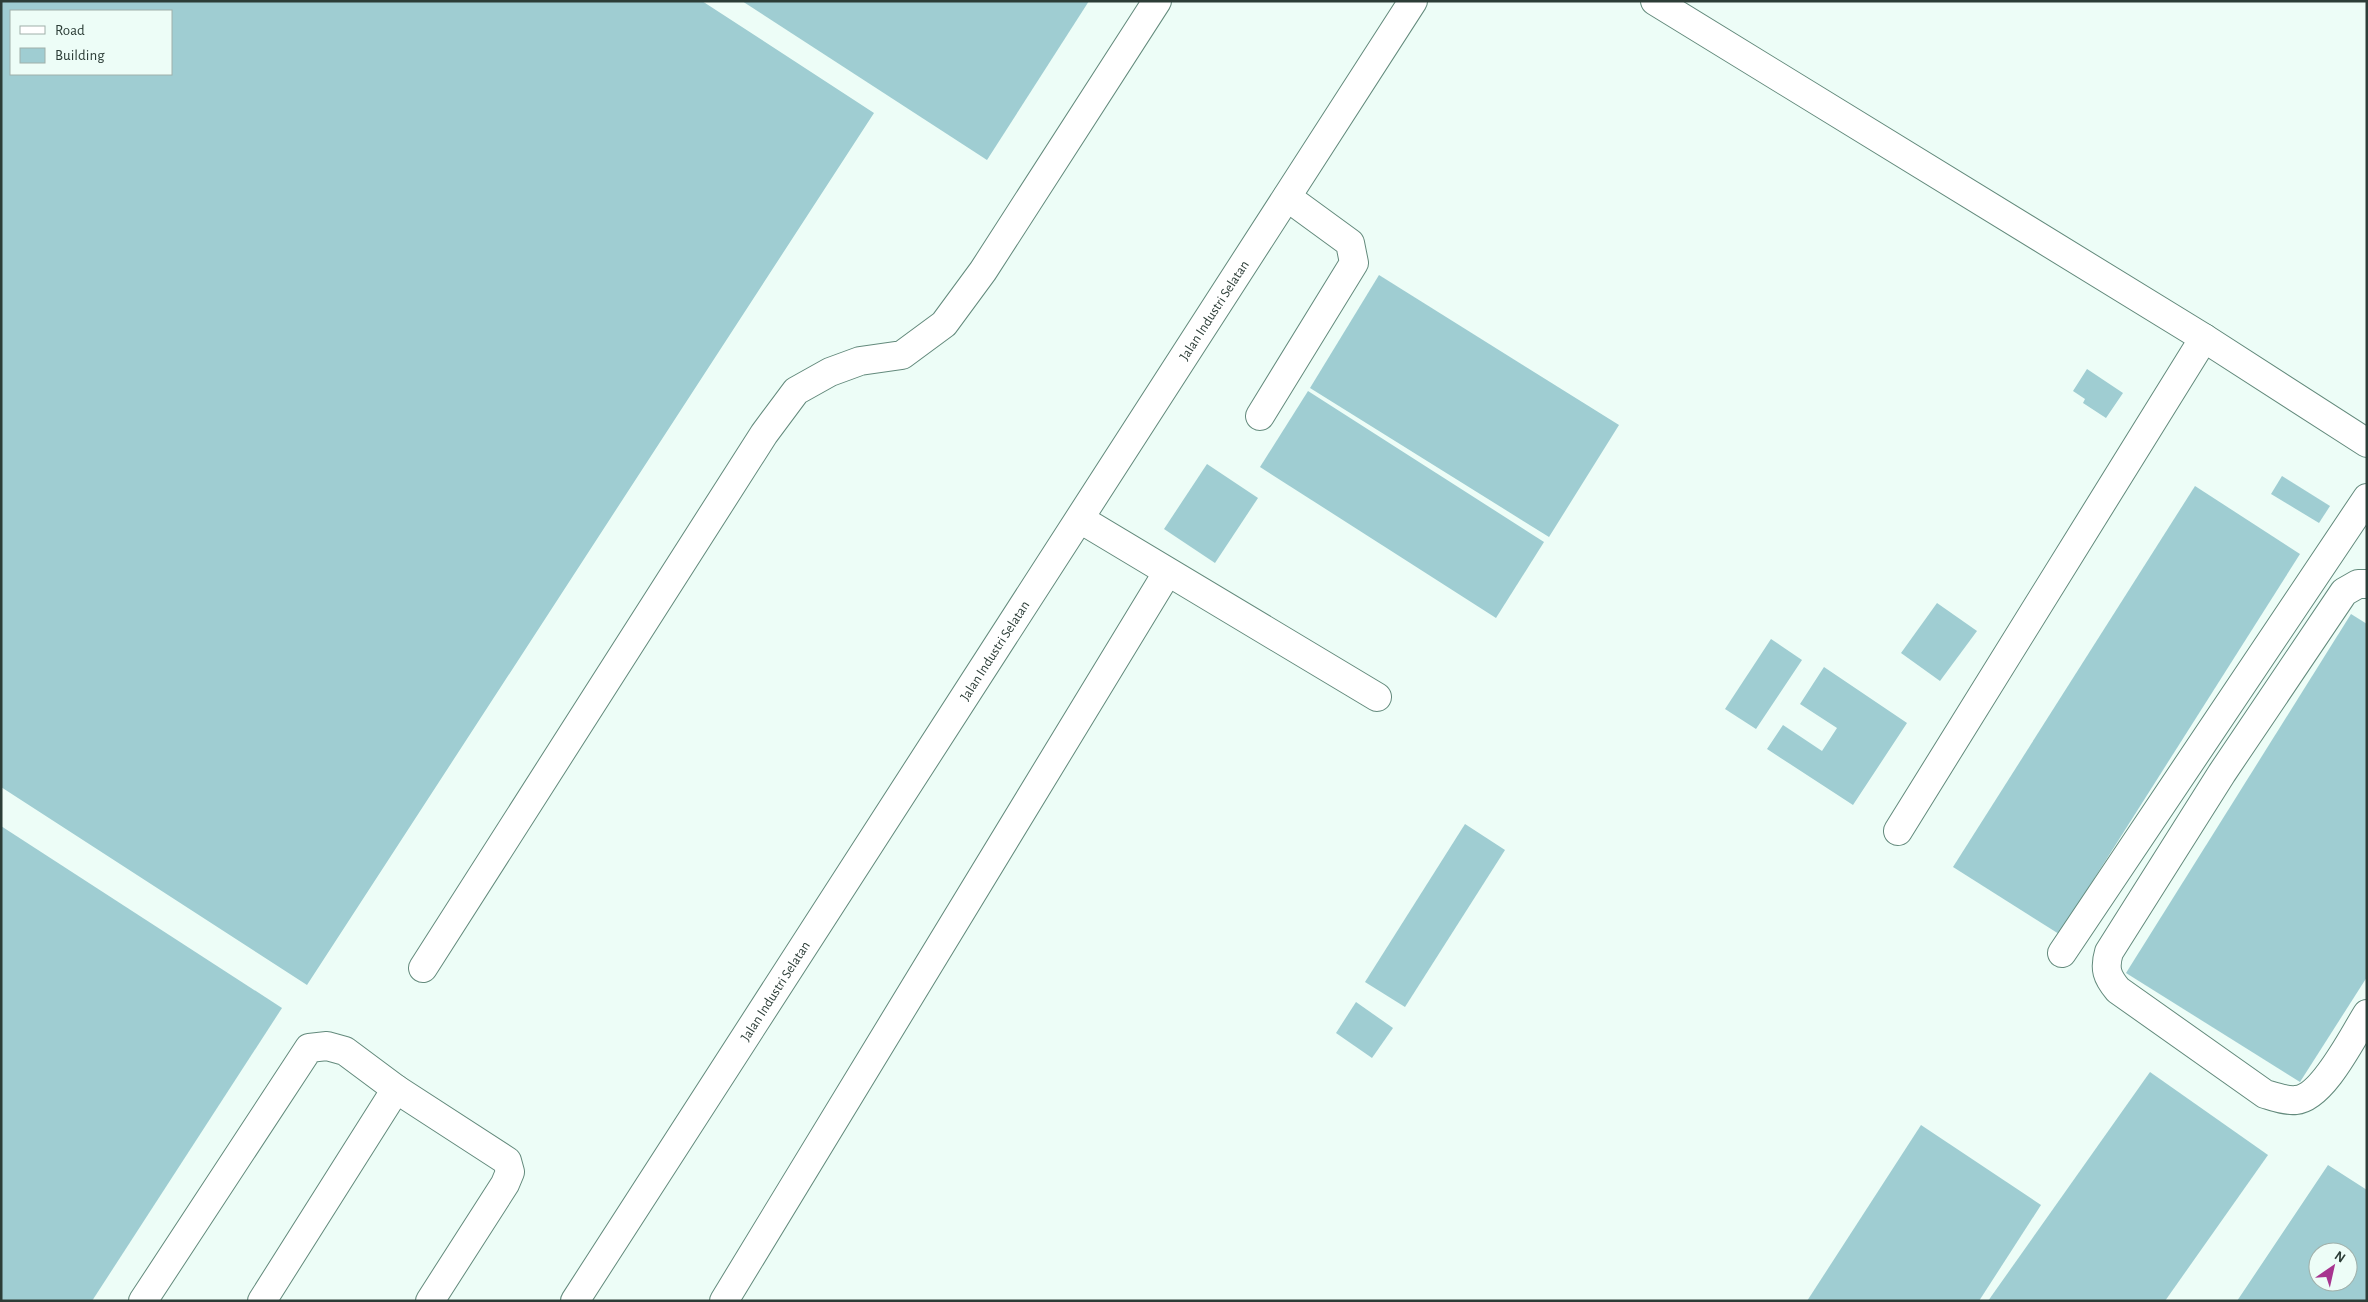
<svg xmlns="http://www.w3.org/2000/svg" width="2368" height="1302" viewBox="0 0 2368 1302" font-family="'Alegreya Sans',sans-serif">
  <rect width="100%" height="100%" fill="#edfdf7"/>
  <g fill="#9fcdd2" fill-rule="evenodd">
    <path d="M1 1H702L874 113 307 985 1 787ZM11 11H171V74H11Z"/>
    <polygon points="742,1 1089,1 987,160"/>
    <polygon points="1379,275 1619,425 1549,537 1310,388"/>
    <polygon points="2087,369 2123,393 2106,418 2083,403 2085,399 2073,391"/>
    <polygon points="1308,391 1544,542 1496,618 1260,467"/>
    <polygon points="1207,464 1258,498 1215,563 1164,529"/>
    <polygon points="2282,476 2330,506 2319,523 2271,494"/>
    <polygon points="2195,486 2300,554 2059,934 1953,867"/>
    <polygon points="1937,603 1977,631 1940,681 1901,653"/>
    <polygon points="2351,614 2367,624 2367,977 2300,1082 2126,973"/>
    <polygon points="1771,639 1802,660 1756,729 1725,709"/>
    <polygon points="1824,667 1907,723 1853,805 1767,749 1783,725 1822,751 1837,728 1800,704"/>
    <polygon points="1465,824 1505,850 1405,1007 1365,982"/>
    <polygon points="1,826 282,1008 92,1301 1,1301"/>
    <polygon points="1356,1002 1393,1028 1372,1058 1336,1033"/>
    <polygon points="2150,1072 2268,1155 2165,1301 1988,1301"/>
    <polygon points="1921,1125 2041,1205 1979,1301 1807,1301"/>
    <path d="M2328 1165 2367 1190V1301H2237ZM2318 1252H2348V1282H2318Z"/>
  </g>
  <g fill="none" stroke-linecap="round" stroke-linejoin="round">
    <g stroke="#638a7c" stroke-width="30">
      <g id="minor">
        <polyline points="1655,1 2204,338 2367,443"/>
        <polyline points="1260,416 1354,263 1350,243 1287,197"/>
        <polyline points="1080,519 1377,697"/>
        <path d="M2367 584H2358L2344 592 2222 773 2109 952C2104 969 2107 977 2118 990L2265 1094C2275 1097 2286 1101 2296 1100 2323 1098 2353 1036 2367 1014"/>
        <polyline points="1898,831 2204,338"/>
        <polyline points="2062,953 2367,498"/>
        <polyline points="423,968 764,434 796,391 830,372 860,361 902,355 944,324 983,271 1157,1"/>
        <polyline points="396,1089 507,1161 510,1172 505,1184 430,1301"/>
        <polyline points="143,1301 309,1048 327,1046 345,1051 396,1089 262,1301"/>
        <path id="s1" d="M575 1301 1413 1"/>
        <polyline points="724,1301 1167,573"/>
      </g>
    </g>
    <use href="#minor" stroke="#fff" stroke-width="28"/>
  </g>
  <g text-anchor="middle" stroke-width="4.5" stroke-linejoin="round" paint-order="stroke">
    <g font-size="14" fill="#2c3d37" stroke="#edfdf7">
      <text dy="5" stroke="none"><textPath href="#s1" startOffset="1179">Jalan Industri Selatan</textPath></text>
      <text dy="5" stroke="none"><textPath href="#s1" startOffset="774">Jalan Industri Selatan</textPath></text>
      <text dy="5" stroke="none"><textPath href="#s1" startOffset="369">Jalan Industri Selatan</textPath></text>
    </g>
  </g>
  <rect width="2368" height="1302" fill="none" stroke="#2c3d37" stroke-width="5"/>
  <rect x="10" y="10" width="162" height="65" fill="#edfdf7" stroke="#a0b0aa"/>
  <rect x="20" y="26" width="25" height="8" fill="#ffffff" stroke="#a0b0aa"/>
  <text x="55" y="35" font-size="15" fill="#2c3d37">Road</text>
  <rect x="20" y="48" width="25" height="15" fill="#9fcdd2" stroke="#a0b0aa"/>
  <text x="55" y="60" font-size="15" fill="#2c3d37">Building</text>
  <g transform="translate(2333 1267) rotate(34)"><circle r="24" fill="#edfdf7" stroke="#a0b0aa"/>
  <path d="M0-4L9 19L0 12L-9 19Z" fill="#a7348f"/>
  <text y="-8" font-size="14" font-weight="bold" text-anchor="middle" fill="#2c3d37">N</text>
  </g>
</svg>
